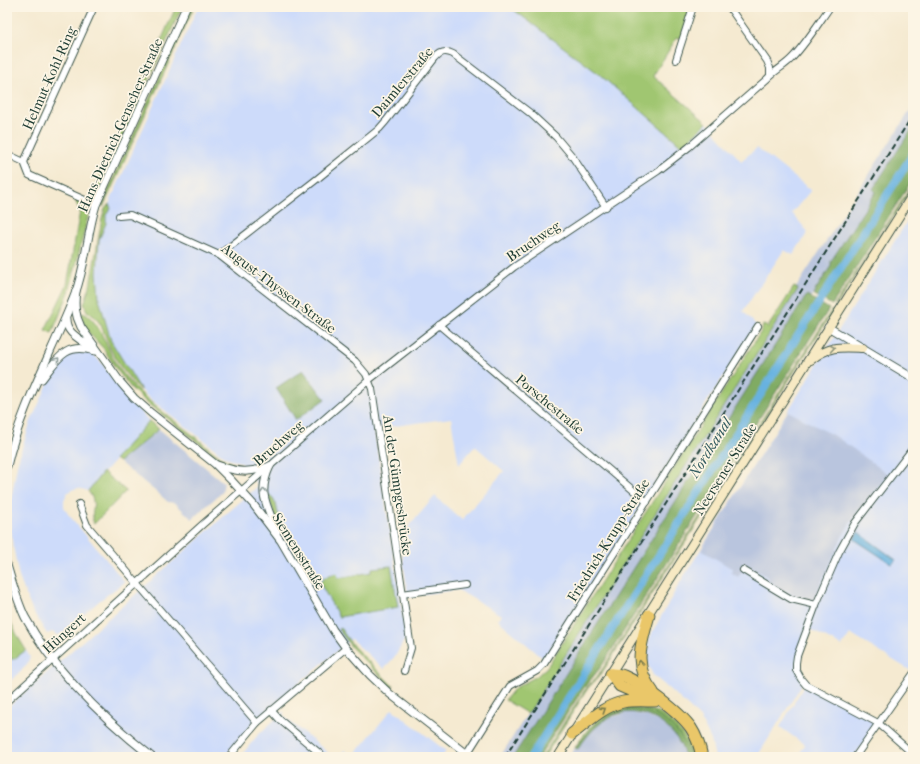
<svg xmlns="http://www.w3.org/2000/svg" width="920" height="764" viewBox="0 0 920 764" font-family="'IM FELL French Canon',serif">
  <rect width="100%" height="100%" fill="#fcf5e5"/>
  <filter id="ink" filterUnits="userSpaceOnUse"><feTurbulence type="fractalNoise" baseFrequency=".025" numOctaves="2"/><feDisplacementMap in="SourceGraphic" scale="8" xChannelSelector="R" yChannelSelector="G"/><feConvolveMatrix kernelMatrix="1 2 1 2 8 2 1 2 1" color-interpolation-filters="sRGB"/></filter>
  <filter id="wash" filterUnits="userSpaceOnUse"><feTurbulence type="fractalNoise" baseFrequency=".012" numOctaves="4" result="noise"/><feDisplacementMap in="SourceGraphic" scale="16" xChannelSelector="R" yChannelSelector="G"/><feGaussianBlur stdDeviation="0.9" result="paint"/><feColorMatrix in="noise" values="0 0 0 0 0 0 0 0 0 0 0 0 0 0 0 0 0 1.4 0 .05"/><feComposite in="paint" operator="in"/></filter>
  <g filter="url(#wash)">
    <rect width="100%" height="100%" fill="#f5ead1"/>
    <g fill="#cddbfa">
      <polygon points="198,7 510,7 599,74 682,146 707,123 741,161 757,148 811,190 792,213 808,232 793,255 784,250 743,311 756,325 544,659 498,620 501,615 458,590 408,596 400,537 435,496 462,520 504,471 475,446 459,465 451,418 374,429 406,637 396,655 384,669 351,639 254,722 225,757 7,757 7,708 258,486 241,462 231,460 224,456 150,399 141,390 111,341 99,299 97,273 99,240 106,223 106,215 111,208 109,204"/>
      <polygon points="913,212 913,672 850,634 842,646 807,628 796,663 803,683 757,757 715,757 711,740 700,718 686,704 653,675 648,665 647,655 648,643 653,631 678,586"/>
      <polygon points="84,351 91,353 101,362 115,382 149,421 88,491 79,488 74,489 67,493 64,500 64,507 68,514 125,582 99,601 63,633 58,635 52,632 47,634 32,610 19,577 12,540 10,521 11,500 17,465 22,448 31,421 57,364 70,353"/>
      <polygon points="7,614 18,637 30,657 26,666 7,684"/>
      <polygon points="805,684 878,723 854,757 797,757 805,745 780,727"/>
      <polygon points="392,709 446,751 442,757 339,757 344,750 353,756"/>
      <polygon points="284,711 284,716 333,757 240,757 257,736"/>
    </g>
    <g fill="#b9c5de">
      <polygon points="913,106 913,127 873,189 876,191 831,261 831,266 811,297 807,295 513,757 500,757 798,289 796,288"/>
      <polygon points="788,411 838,438 888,474 851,521 843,535 813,601 805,601 785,589 783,592 767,581 769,578 747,564 738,577 731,572 733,569 701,550"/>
      <polygon points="159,429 224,483 222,492 192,519 175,503 168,502 160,495 119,462"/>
      <polygon points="629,712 647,716 660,722 676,735 685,757 569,757 575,748 578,749 587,736 597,726 609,718"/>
    </g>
    <g fill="#a0c671" stroke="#608252">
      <polygon points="176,7 182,7 98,192 93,193"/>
      <polygon points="191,7 194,7 103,207 102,206 109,188"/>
      <polygon points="510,7 691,7 681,39 677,37 653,76 707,123 682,146 599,74"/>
      <polygon points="913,184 913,186 836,306 835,305"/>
      <polygon points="74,198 87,204 89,213 69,292 52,333 45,330 67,285 80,211"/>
      <polygon points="109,204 111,208 106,215 106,223 99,240 97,273 99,299 111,341 141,390 134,384 120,366 110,348 101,325 95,317 87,311 84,304 90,286 102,219 105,209"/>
      <polygon points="794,287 798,289 528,714 505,700 515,688 537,676 547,667 762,330 763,325 768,327"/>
      <polygon points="832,310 833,311 601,674 588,688 544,757 542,757 585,690 600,673"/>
      <path d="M82 313C98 316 109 354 118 367 138 396 167 415 194 436 208 447 220 460 237 465V467L229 465 221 460 147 403 131 388 114 366 104 349 88 332 80 316Z"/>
      <polygon points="149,421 159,429 119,462 115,459"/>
      <path d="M103 472 126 491 94 524C89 510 99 505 88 491Z"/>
      <polygon points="267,493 273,498 276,504 279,518 291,541 314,579 312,583 275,517"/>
      <path d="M391 566 398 607 339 617 320 583C325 576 329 575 337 573L338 578 372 572V568Z"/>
      <polygon points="7,614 18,637 26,650 14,659 7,659"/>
      <polygon points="340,628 353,646 393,686 392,688 352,648 338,629"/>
      <path d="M629 707C636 708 644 708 651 710 671 716 689 737 694 757H690L689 751 663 719 631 709 609 715 594 726 575 748C583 734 593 721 608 713 614 710 623 709 629 707Z"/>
    </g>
    <g fill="#80ab63" stroke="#50744c">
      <polygon points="913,127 913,179 832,305 813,294 831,266 831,261 876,192 873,189"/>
      <polygon points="807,295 829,309 601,667 583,689 539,757 513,757"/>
      <polygon points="303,370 325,399 296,420 276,388"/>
      <path d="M631 709C636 710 642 710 647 711 667 717 686 736 690 757H685C678 725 639 701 608 718 595 726 586 737 578 749L575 748 594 726 609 715Z"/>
    </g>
    <polygon fill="#68b2e0" stroke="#44788a" points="858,532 896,560 892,564 854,539"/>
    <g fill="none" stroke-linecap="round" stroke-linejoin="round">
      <polyline stroke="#68b2e0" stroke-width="8" points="531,757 913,154"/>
    </g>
  </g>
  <g filter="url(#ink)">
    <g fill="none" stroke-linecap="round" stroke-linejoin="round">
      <g stroke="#3f574c" stroke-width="8">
        <g id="minor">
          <polyline points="729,7 767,61 770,68 770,75"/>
          <polyline points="676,60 693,7"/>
          <polyline points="7,154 24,162"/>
          <polyline points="24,162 94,7"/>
          <polyline points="24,162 29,175 96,205"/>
          <polyline points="119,216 130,215 219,255 355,361 366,374 372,389 411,648 404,671"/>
          <path d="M219 255 317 179 379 129 386 121 435 58C440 52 445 50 453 54L530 113 556 137 572 156 606 207"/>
          <polyline points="439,325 647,502"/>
          <polyline points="913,448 855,523 839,552 816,605 797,656 796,663 796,670 801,679 806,685 878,723 913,754"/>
          <polyline points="79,504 87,525 257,723"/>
          <polyline points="743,570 791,599 816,605"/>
          <polyline points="402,594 465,585"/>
          <path d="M7 701 203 524 369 380 514 267 658 171 689 147 767 79C774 71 785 66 793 57 807 42 818 24 830 7"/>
          <polyline points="271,710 280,720 324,757"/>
          <polyline points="467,754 510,686 537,671 544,664 758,326"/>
          <polyline points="229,757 257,723 346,648"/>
          <polyline points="855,757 913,674"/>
        </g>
      </g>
      <g stroke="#3f574c" stroke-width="9">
        <g id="tertiary">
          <path d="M76 291C74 305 75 315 81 327L121 383 134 398 151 413 215 464 232 481 253 504 281 541 333 630 346 648 370 675 390 694 471 757"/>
          <path d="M66 319C66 334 81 339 92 348"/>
          <polyline points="828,327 913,378"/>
          <path d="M42 379C58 358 66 342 95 351"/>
          <path d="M217 465C237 472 249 474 270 466"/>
          <path d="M7 466C21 406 53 351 75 294 86 265 87 234 96 205L186 7"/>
          <path d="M270 466C257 494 267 505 277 531"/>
          <path d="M7 565C12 582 17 600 25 617 54 671 104 719 152 757"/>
        </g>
      </g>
      <g stroke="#3f574c" stroke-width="10">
        <g id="secondary">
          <path d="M811 360C829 345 841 347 863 348"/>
          <polyline points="558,757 913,194"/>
        </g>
      </g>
      <g stroke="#3f574c" stroke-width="13">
        <g id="motorway">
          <path d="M649 615C641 645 632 665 653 692"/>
          <path d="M611 674C616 674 619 674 624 676 641 683 680 712 691 728 697 737 700 747 702 757"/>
          <polyline points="611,674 620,686 650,699"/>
          <path d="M572 734C588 722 603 706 623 702 633 700 645 701 655 701"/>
        </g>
      </g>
      <use href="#minor" stroke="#fff" stroke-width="6"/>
      <use href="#tertiary" stroke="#fff" stroke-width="7"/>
      <use href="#secondary" stroke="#f7e9c3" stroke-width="8"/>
      <use href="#motorway" stroke="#eac769" stroke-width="11"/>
      <polyline stroke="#1f3d34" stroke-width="2" stroke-dasharray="6 3" stroke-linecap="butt" points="505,757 913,115"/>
    </g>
    <defs><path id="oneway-chevron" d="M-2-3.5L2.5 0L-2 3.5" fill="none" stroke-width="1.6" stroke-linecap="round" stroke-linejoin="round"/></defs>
    <use stroke="#8b937c" href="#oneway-chevron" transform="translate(832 348) rotate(-10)"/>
    <g stroke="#8f9e9a">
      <use href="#oneway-chevron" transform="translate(57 360) rotate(-50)"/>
      <use href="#oneway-chevron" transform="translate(264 491) rotate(-93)"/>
    </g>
    <g stroke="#7a7b4c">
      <use href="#oneway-chevron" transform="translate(640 663) rotate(-96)"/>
      <use href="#oneway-chevron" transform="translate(603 710) rotate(-33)"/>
    </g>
  </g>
  <g text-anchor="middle" stroke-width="3.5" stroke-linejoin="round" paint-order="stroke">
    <g font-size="14" fill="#1f3d34" stroke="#fcf5e5">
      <text transform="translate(49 78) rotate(-66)" y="5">Helmut-Kohl-Ring</text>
      <text transform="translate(402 82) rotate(-50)" y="5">Daimlerstraße</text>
      <text transform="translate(120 125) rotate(-66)" y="5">Hans-Dietrich-Genscher-Straße</text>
      <text transform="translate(533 241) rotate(-34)" y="5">Bruchweg</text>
      <text transform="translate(279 288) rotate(37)" y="5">August-Thyssen-Straße</text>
      <text transform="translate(550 404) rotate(40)" y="5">Porschestraße</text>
      <text transform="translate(278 443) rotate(-41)" y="5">Bruchweg</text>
      <text transform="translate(725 469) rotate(-58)" y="5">Neersener Straße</text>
      <text transform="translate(398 485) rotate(82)" y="5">An der Gümpgesbrücke</text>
      <text transform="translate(608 540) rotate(-58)" y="5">Friedrich-Krupp-Straße</text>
      <text transform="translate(299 551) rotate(58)" y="5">Siemensstraße</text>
      <text transform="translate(64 633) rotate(-42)" y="5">Hüngert</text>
    </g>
    <g font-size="15" font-style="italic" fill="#315a5f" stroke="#fcf5e5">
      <text transform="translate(710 448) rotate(-58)" y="5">Nordkanal</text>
    </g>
  </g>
  <rect width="920" height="764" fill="none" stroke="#fcf5e5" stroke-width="24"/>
</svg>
